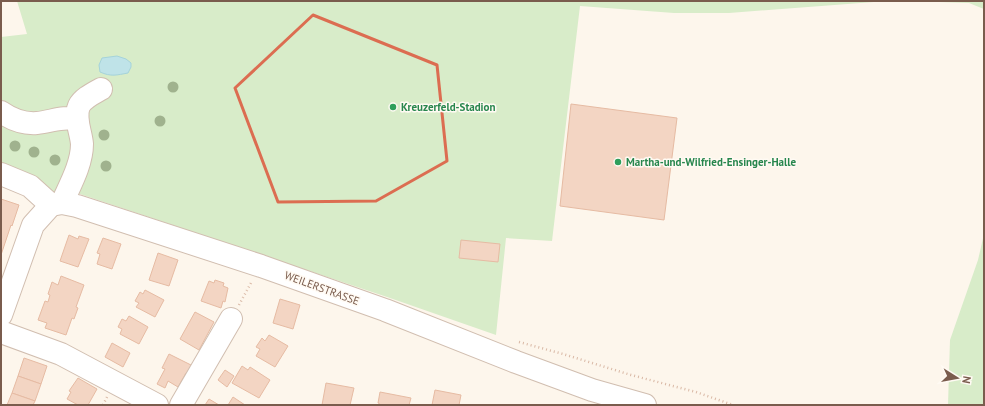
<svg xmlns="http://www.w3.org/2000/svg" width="985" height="406" viewBox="0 0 985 406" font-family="'PT Sans',sans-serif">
  <rect width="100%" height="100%" fill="#fdf6ec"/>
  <g fill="#d8ecc9">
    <polygon points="17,1 887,1 729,13 674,13 580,6 552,241 506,238 496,335 390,298 71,191 51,205 1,174 1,37 27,34"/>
    <polygon points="910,1 984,1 984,9 969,3"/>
    <polygon points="984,234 984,405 948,405 950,340 978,260"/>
  </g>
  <path fill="#bfe3e8" stroke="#a5d3da" d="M117 56 126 59 131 63V67L128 73C117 75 111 77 100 72L99 65 102 58Z"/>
  <g fill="#f3d5c3" stroke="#e6bba3">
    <polygon points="571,104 677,118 664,220 560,206"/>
    <polygon points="1,199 19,205 12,226 11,225 1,255"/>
    <polygon points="69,235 78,239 79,236 89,239 78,267 60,261"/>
    <polygon points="103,238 121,244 112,269 97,264 100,254 97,253"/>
    <polygon points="461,240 500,244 498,262 459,258"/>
    <polygon points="158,253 178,260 169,286 149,280"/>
    <polygon points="61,276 84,285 76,307 78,308 74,319 72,318 66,335 45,328 47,323 38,320 45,301 48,302 50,295 48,294 52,282 58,285"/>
    <polygon points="215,280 224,283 223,286 228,288 225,302 223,301 221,308 201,301 209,281 214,283"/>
    <polygon points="145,290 164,300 155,317 136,307 139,303 135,301 140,292 143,294"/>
    <polygon points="280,299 300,305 293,329 273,323"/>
    <polygon points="195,312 214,322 199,350 180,339"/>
    <polygon points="129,316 148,327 139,344 120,334 122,329 118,327 122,319 126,321"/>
    <polygon points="269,335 288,346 275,367 256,356 260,349 256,347 262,338 265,341"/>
    <polygon points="112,343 130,353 123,367 105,357"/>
    <polygon points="169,354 193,366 189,375 186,373 178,387 168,381 165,388 157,384 165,369 162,368"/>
    <polygon points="24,358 47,366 41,384 18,376"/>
    <polygon points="242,366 248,370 250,367 270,380 259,398 232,383"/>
    <polygon points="225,370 234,376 227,387 218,380"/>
    <polygon points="18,376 41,384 35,401 12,393"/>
    <polygon points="78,378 97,389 88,405 78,405 67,399 71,392 69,391"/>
    <polygon points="326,383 354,388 350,405 322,405"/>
    <polygon points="435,390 461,395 459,405 432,405"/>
    <polygon points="380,392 411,398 409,405 379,405 379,403 378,403"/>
    <polygon points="12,393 35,401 33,405 7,405"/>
    <polygon points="233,397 245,405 228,405"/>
    <polygon points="209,399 219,405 205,405"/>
  </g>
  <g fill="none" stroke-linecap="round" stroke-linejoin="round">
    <g stroke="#d1beb0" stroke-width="24">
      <g id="minor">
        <path d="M1 112C11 119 24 124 37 123 51 122 64 115 77 120"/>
        <polyline points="1,174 30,186 51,205"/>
        <path d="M62 203C70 185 82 164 82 144 81 132 74 118 79 106 83 98 94 93 101 89"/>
        <polyline points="51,205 62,203 77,206 261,266 385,310 516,362 592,390 645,405"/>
        <polyline points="1,315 33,225 51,205"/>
        <polyline points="1,332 61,354 157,405"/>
        <polyline points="181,405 231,319"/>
      </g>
    </g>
    <g stroke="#d9b8a5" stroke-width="2.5" stroke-dasharray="1 3" stroke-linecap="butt">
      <polyline points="239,305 252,281"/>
      <polyline points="519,342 563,354 631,375 696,392 733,405"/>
      <polyline points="103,405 107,397"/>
    </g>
    <use href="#minor" stroke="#fff" stroke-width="22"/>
  </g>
  <g fill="#a0b28e">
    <circle cx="173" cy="87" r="5.5"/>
    <circle cx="160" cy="121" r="5.5"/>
    <circle cx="104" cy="135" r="5.5"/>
    <circle cx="15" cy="146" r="5.5"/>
    <circle cx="34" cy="152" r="5.5"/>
    <circle cx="55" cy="160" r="5.5"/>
    <circle cx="106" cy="166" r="5.5"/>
  </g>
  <path fill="none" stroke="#dc6d51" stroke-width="3" stroke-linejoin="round" d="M313 15 437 65 447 161 376 201 278 202 235 88Z"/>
  <g fill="#2e9e5b" stroke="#fffaf3" stroke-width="1.5">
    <circle cx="393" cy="107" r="4"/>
    <circle cx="618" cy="162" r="4"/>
  </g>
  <g text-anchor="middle" stroke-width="3" stroke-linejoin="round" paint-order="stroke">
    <g font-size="11" font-weight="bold" fill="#27864d" stroke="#fffaf3" text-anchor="start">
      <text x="401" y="111">Kreuzerfeld-Stadion</text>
      <text x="626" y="166">Martha-und-Wilfried-Ensinger-Halle</text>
    </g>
    <g font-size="11" fill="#7a5c4d" stroke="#fffaf3">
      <text transform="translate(322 288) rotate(20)" y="4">WEILERSTRASSE</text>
    </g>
  </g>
  <rect width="985" height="406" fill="none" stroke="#7a5c4d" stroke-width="4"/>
  <g transform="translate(957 378) rotate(101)" stroke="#fffaf3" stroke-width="3" paint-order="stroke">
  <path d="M0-3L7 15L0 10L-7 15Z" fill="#7a5c4d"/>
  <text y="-6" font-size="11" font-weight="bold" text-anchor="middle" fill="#7a5c4d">N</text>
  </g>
</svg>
